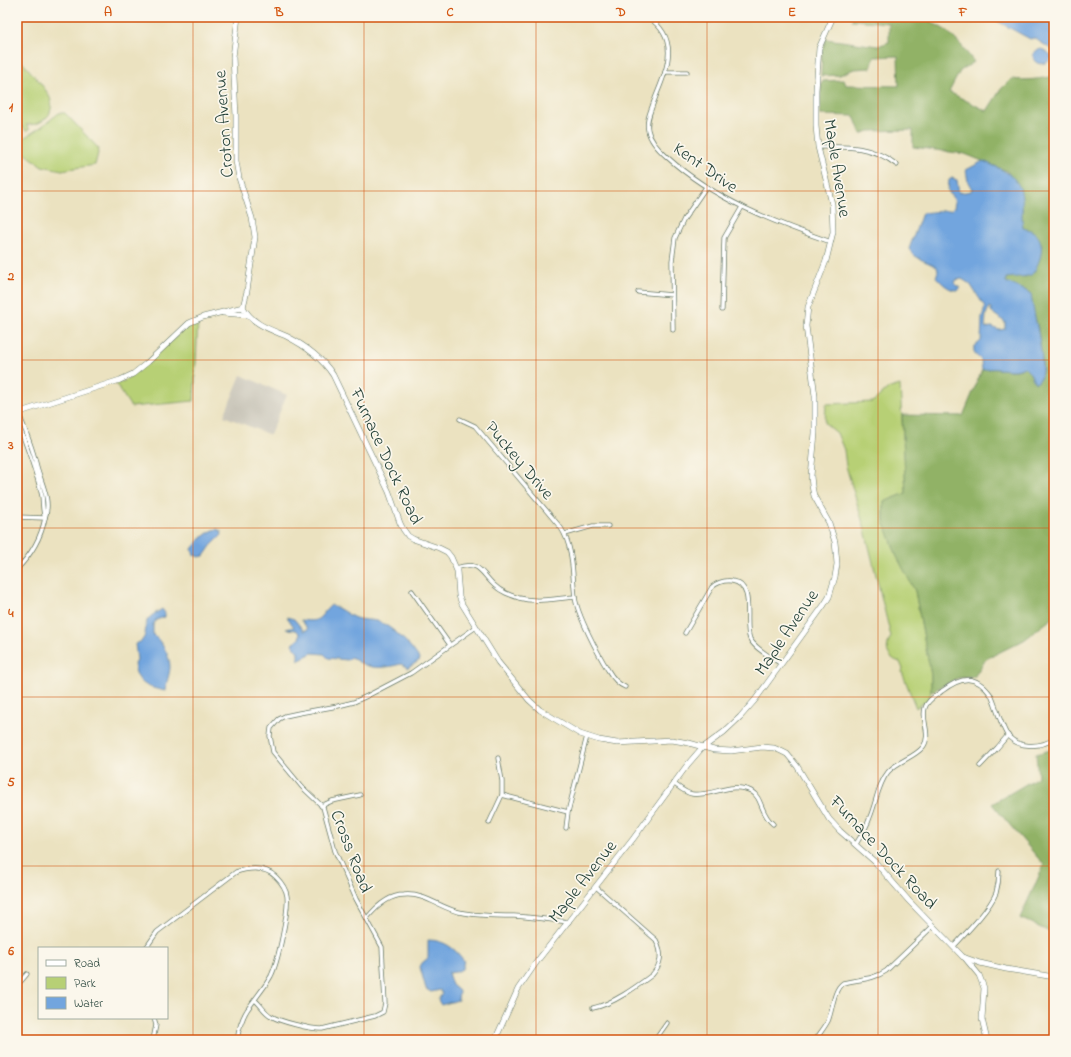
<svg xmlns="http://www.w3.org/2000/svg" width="1071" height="1057" viewBox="0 0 1071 1057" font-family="'Indie Flower',sans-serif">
  <rect width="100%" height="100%" fill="#fbf7ec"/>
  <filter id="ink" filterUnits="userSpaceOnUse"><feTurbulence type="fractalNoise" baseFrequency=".025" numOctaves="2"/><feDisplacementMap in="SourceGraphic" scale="8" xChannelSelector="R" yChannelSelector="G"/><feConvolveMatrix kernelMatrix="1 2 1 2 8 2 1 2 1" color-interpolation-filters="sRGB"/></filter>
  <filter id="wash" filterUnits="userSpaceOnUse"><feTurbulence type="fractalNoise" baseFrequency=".012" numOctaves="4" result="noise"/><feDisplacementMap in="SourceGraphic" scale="16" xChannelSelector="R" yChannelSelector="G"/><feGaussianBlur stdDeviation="0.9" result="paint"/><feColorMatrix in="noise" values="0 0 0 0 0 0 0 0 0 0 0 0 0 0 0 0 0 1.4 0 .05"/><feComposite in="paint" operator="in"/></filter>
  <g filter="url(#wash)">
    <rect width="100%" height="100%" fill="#ebe2c0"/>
    <polygon fill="#c8c4b8" points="241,375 287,395 270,435 224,416"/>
    <g fill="#b7d075" stroke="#6b8654">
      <path d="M17 56C25 66 49 90 51 101 52 106 51 112 48 116 42 123 35 125 26 125L30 129 26 131 17 121Z"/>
      <polygon points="59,113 65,113 99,149 95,165 62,170 42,166 22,151 19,141 41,127"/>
      <polygon points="198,322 194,401 131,407 116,384 124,381 181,332 193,323"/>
      <path d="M900 385 906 493 884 502V521L915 591 931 675V692L929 699 916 708 902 672 903 669 900 662C887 658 884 649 891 637L865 530 846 466 844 450 837 433 825 423 826 404 873 402 887 389Z"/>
    </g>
    <g fill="#91b266" stroke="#58784d">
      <path d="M853 17H923L947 31 961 45 974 62 960 71 949 92 987 111 1001 89 1011 79C1026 81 1040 79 1054 76V617L1024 640 986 659 974 677 958 678 931 692V675L915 591 897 557 884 521V502L906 493 902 415 963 416 982 370C987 369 993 368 998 369 1007 369 1016 373 1024 367L1030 373 1033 379 1043 372 1038 328 1031 303V293L1006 282V278L1017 276 1026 277C1038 264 1040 262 1042 244L1023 228 1021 215 1023 211 1011 177 1007 171 965 154 913 147V130L869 131 861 134 854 116 820 115V98L822 81 844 80 846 85 899 86 898 56 874 57 871 68 854 69 840 75 821 76 822 51 826 39 878 46 889 42V23L852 20Z"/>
      <polygon points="1054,749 1054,934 1020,918 1044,865 992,804 1038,777 1036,754"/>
    </g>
    <g fill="#72a5de" stroke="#487189" fill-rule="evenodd">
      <polygon points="999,17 1054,17 1054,32 1051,35 1054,37 1054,51 1034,38 1030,39 997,21"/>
      <path d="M1041 49 1044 50 1051 55V59C1044 67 1030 65 1034 52Z"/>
      <path d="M983 161C1008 172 1025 178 1022 210 1022 216 1022 221 1023 228 1025 229 1029 229 1032 231 1043 237 1043 251 1039 261 1037 266 1035 272 1031 275 1027 277 1013 277 1006 278V282L1031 293C1032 311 1050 370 1038 382L1035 383 1030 373 1024 367C1016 372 1007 369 998 369 993 368 987 369 982 370L981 360C976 354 973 356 974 347L981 341 982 317 985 307 970 284 962 279 956 280 955 284 960 288 958 290C949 291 942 283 936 277L938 271 937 267C926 261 915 259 909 249L922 213 951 210 954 208 955 201 948 191 949 180 952 178 957 180 959 193 971 191 972 189 968 182 966 170ZM989 307 991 308V312L1005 322V329L999 330 992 327 985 328 986 315Z"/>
      <path d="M217 529 221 531 222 535 211 546 204 556 199 557 194 555 192 549C199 540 206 532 217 529Z"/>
      <path d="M331 605C341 609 344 612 353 617 361 621 372 619 380 622 395 629 412 646 420 660L408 668 401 664C381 669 368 670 351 657L347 660 328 658 324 654 312 653 298 660V652L292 644 299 639 300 634 296 630 286 629 294 627 287 617 294 619 304 631 308 629 301 620C322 623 318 617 331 605Z"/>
      <path d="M162 609 165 613V617L156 620 153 625V634C161 642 170 654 170 667 170 673 166 684 165 691 146 687 137 684 134 664L137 660 135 644C148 640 144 632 147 621 149 616 158 612 162 609Z"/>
      <path d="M428 940C444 940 455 948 464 961L462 969 456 972 448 973 452 985 459 991 458 1000 441 1005 438 1000 442 994 440 990 431 992 426 989 420 967 422 963 428 958Z"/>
    </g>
  </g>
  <g filter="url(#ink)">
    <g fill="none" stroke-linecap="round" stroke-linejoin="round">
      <g stroke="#667765" stroke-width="5">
        <g id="street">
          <path d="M648 17C683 41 665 72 653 104 650 113 646 121 648 130 650 141 659 150 667 157 713 199 773 222 831 242"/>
          <polyline points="665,72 687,72"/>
          <path d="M818 147C848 146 873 146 897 165"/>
          <polyline points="638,292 672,295"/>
          <polyline points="722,310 724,238 742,207"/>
          <polyline points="673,330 672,261 675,238 684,219 706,187"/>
          <path d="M460 419 475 426 561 528C574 548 572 574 575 597 577 614 598 654 608 670 612 677 618 684 625 687"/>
          <path d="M17 420C26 445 36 470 42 496 43 503 42 510 45 518 52 499 40 481 36 463 32 446 25 429 18 412"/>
          <path d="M17 517 45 518C41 538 32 554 17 569"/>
          <polyline points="565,534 593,526 608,526"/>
          <path d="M456 568C480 560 480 572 494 585 501 592 510 595 519 598 537 603 557 598 575 597"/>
          <polyline points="412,591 450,645"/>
          <path d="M685 633 712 587C718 582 724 580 732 581 757 585 743 623 750 639 756 650 772 657 781 664"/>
          <polyline points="980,766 997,748 1008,735"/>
          <path d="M673 783C679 787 685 793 692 794 711 797 732 781 751 791 763 798 760 814 773 824"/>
          <polyline points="502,795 568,812"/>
          <polyline points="321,806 332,801 360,795"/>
          <polyline points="489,823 502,795 502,781 498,758"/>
          <polyline points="566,828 568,812 587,736"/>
          <path d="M856 844C861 836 867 827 870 817 876 803 878 784 888 772 897 761 914 758 923 747 932 735 921 720 925 708 927 700 936 696 942 691 961 677 975 673 991 695 996 706 1000 722 1006 733 1016 749 1040 748 1054 739"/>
          <path d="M367 918C376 907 389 895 404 895 425 893 440 908 459 912 477 916 496 916 514 916 532 917 550 920 569 922"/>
          <path d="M953 947C966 933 989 910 996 893 998 886 999 878 999 871"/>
          <path d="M146 948 157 932 236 872C249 868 265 866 276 877 281 882 286 889 287 896 289 911 278 962 271 976 265 987 257 996 250 1006 242 1016 239 1028 237 1040"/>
          <polyline points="17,982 21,981 27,974"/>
          <path d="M255 1000C261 1005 264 1012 271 1016 281 1022 310 1029 322 1029L375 1016 383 1012 385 1003 382 947 356 899 335 851 323 807 302 787 273 752 270 736 271 728 279 719 285 716 299 713 338 706 354 702 367 696 411 673 476 627"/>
          <path d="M593 1008C613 1004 636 987 652 975 662 964 663 953 656 940L596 887"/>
          <path d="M816 1039C820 1033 825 1027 828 1021 833 1009 833 990 843 983 858 979 873 980 886 971L933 926"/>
          <polyline points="153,1040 156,1025 154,1018"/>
          <polyline points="655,1040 667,1023"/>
        </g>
      </g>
      <g stroke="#667765" stroke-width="6">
        <g id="secondary">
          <polyline points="238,17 233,57 236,116 236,161 239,178 252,218 255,237 247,291 243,307"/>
          <path d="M243 307C252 324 269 329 286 336 304 345 322 358 333 375L389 492 400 523 403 529 408 536 413 539 439 548 447 552 451 557 457 571 459 596 462 604 498 662 529 700 540 710 580 734 599 740 617 743 672 740 689 743 714 750 731 751 762 747 774 748 781 751 787 754 797 766 829 819 840 831 875 862 909 901 963 957 980 963 1006 969 1054 977"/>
          <polyline points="223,313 247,315"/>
          <polyline points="17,413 120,380 133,374 148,362 189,323 203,317 243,307"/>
          <polyline points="965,958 979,975 984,988 982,1019 987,1040"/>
          <polyline points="495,1040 518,989 538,960 633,839 688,764 701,749 724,732 740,717 755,700 824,605 829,597 835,577 837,564 836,552 835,542 829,523 814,496 812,486 811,476 815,433 815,396 806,326 808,307 826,261 833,232 832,204 818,147 816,126 816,90 819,48 833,17"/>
        </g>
      </g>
      <use href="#street" stroke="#fff" stroke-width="3.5"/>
      <use href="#secondary" stroke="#fff" stroke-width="5"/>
    </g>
  </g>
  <path fill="none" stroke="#d45610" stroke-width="1" stroke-opacity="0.55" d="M193 17V1040M364 17V1040M536 17V1040M707 17V1040M878 17V1040M17 191H1054M17 360H1054M17 528H1054M17 697H1054M17 866H1054"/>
  <g text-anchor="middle" stroke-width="3.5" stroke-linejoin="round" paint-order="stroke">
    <g font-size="18" fill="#1f3d34" stroke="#fbf7ec">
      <text transform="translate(223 124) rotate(-94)" y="6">Croton Avenue</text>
      <text transform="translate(706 167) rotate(35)" y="6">Kent Drive</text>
      <text transform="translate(838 168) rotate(81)" y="6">Maple Avenue</text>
      <text transform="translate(387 456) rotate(65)" y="6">Furnace Dock Road</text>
      <text transform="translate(520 460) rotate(50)" y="6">Puckey Drive</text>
      <text transform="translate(786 632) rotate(-56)" y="6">Maple Avenue</text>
      <text transform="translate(352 851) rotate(69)" y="6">Cross Road</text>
      <text transform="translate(884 852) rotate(47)" y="6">Furnace Dock Road</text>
      <text transform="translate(582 881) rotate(-52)" y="6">Maple Avenue</text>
    </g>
  </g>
  <rect width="1071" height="1057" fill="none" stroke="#fbf7ec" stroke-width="44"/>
  <rect x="38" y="947" width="130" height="72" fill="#fbf7ec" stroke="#a3ada2"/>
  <rect x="46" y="960" width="20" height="6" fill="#ffffff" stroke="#a3ada2"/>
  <text x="74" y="967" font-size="12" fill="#1f3d34">Road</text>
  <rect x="46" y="977" width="20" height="12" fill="#b7d075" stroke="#a3ada2"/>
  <text x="74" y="987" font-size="12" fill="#1f3d34">Park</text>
  <rect x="46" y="997" width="20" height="12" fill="#72a5de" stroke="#a3ada2"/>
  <text x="74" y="1007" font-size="12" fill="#1f3d34">Water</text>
  <rect x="22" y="22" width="1027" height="1013" fill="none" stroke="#d45610" stroke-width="1.5"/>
  <g font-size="13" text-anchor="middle" font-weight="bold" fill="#d45610">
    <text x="108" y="16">A</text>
    <text x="279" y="16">B</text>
    <text x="450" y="16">C</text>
    <text x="621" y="16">D</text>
    <text x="792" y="16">E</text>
    <text x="963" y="16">F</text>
    <text x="11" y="111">1</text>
    <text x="11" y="280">2</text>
    <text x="11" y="449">3</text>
    <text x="11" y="617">4</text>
    <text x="11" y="786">5</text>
    <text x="11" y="955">6</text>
  </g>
</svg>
